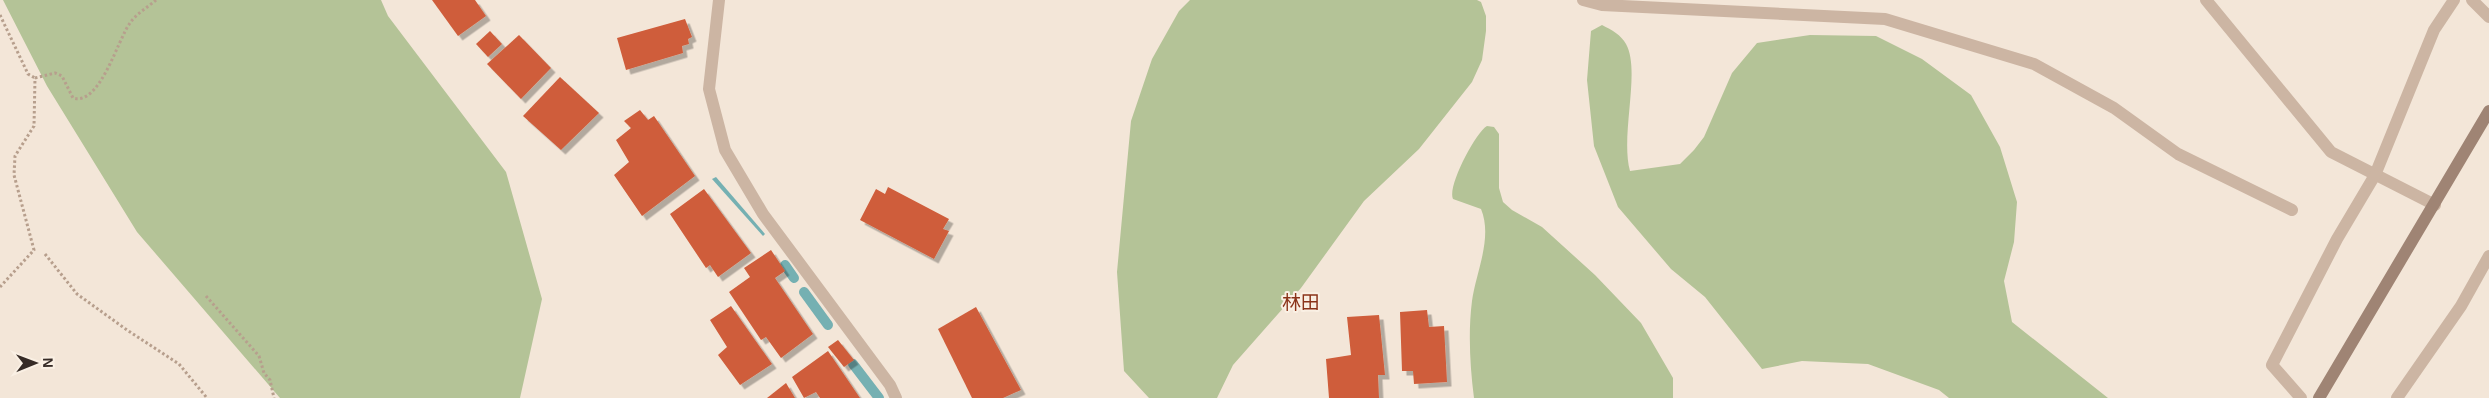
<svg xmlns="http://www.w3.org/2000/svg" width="2489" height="398" viewBox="0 0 2489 398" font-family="Helvetica,'Noto Sans JP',sans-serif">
  <defs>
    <filter id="shadow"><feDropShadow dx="4.5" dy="4.5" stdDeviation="0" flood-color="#0004"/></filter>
  </defs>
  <rect width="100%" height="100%" fill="#f3e6d8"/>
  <g fill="#b4c397">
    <polygon points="3,0 381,0 388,16 506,172 542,299 520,398 280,398 137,232 47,86"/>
    <polygon points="1190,0 1477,0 1481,2 1486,16 1486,31 1482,60 1472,82 1419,149 1364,201 1301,288 1233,365 1217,398 1149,398 1124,371 1117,272 1131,121 1152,59 1179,11"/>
    <path d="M1602 25C1612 30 1621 35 1626 44 1641 71 1620 135 1630 171L1680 164 1694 150 1704 137 1732 73 1757 43 1810 35 1876 36 1922 59 1971 95 2000 147 2017 202 2014 242 2004 281 2012 322 2108 398H1949L1939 390 1868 364 1802 361 1762 369 1705 297 1671 269 1618 207 1594 146 1587 80 1591 31Z"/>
    <path d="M1487 126 1494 127 1499 134V188L1503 202 1512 210 1542 227 1595 275 1641 323 1673 378V398H1474C1470 367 1468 332 1472 301 1476 272 1493 238 1481 209L1453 199C1447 187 1475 133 1487 126Z"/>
  </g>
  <polygon fill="#75b0b2" points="716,177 765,234 763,236 712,179"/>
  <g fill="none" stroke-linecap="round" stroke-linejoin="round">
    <g stroke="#75b0b2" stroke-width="10">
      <polyline points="785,265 794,278"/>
      <polyline points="804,292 828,325"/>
      <polyline points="853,364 879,398"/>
    </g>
  </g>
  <g fill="#cf5d3a" filter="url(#shadow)">
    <polygon points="432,0 475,0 486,16 458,36"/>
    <polygon points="685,19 692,37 688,39 689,44 682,46 683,53 626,70 617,38"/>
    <polygon points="490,31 502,44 488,57 476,44"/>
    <polygon points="519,35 551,68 521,99 487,64"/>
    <polygon points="560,77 599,113 561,150 523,116"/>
    <polygon points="640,110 648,120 654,116 695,176 642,216 614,175 629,162 616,140 631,128 624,121"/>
    <polygon points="888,187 949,219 943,229 949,231 934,259 860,220 876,189 885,194"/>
    <polygon points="704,189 751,253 718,277 710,265 706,268 670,214"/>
    <polygon points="771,250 785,271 775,278 813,334 781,358 766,337 761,340 729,292 750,277 744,268"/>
    <polygon points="731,306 772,364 740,385 718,355 727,347 710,320"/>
    <polygon points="976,307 1021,390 1003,398 972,398 938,329"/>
    <polygon points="1427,310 1429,327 1444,326 1447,382 1414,384 1413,371 1402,371 1400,312"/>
    <polygon points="1379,315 1385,375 1378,375 1379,398 1329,398 1326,359 1351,355 1347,317"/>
    <polygon points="838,340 854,360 844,367 828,347"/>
    <polygon points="828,351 860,398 820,398 816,392 804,398 792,377"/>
    <polygon points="786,383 795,398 767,398"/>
  </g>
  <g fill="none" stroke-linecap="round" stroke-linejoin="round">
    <g stroke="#b79f8d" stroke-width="3" stroke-dasharray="2.5 2.5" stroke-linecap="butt">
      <polyline points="0,15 28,74 35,78"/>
      <path d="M35 78 55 73 62 76 73 98C100 106 117 41 130 23 136 14 148 7 156 0"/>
      <polyline points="45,254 77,294 127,330 179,364 207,398"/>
      <polyline points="0,287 34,250 14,175 15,156 34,126 35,78"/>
      <polyline points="206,296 259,356 264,373 270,380 274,398"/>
    </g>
    <g stroke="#ccb5a3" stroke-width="12">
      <polyline points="719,0 709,89 725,150 763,214 890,385 896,398"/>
      <polyline points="1583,0 1602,5 1885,19 2034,64 2114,108 2178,154 2292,210"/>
      <polyline points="2206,0 2331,152 2435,205"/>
      <polyline points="2472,0 2489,17"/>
      <polyline points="2301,398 2272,365 2337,239 2375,175 2434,30 2454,0"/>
      <polyline points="2397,398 2461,306 2489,256"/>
    </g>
    <polyline stroke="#9f8474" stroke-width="12" points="2319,398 2489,111"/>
  </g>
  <g text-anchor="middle" stroke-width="4" stroke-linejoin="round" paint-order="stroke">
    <g font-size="19" fill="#8a3319" stroke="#faf0e4">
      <text x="1301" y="309">林田</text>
    </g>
  </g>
  <g transform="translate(35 363) rotate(89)" stroke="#faf0e4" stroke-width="4" paint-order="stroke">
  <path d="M0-4L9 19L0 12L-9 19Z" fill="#362b26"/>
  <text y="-8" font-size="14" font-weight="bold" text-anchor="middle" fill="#362b26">N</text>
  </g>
</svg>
